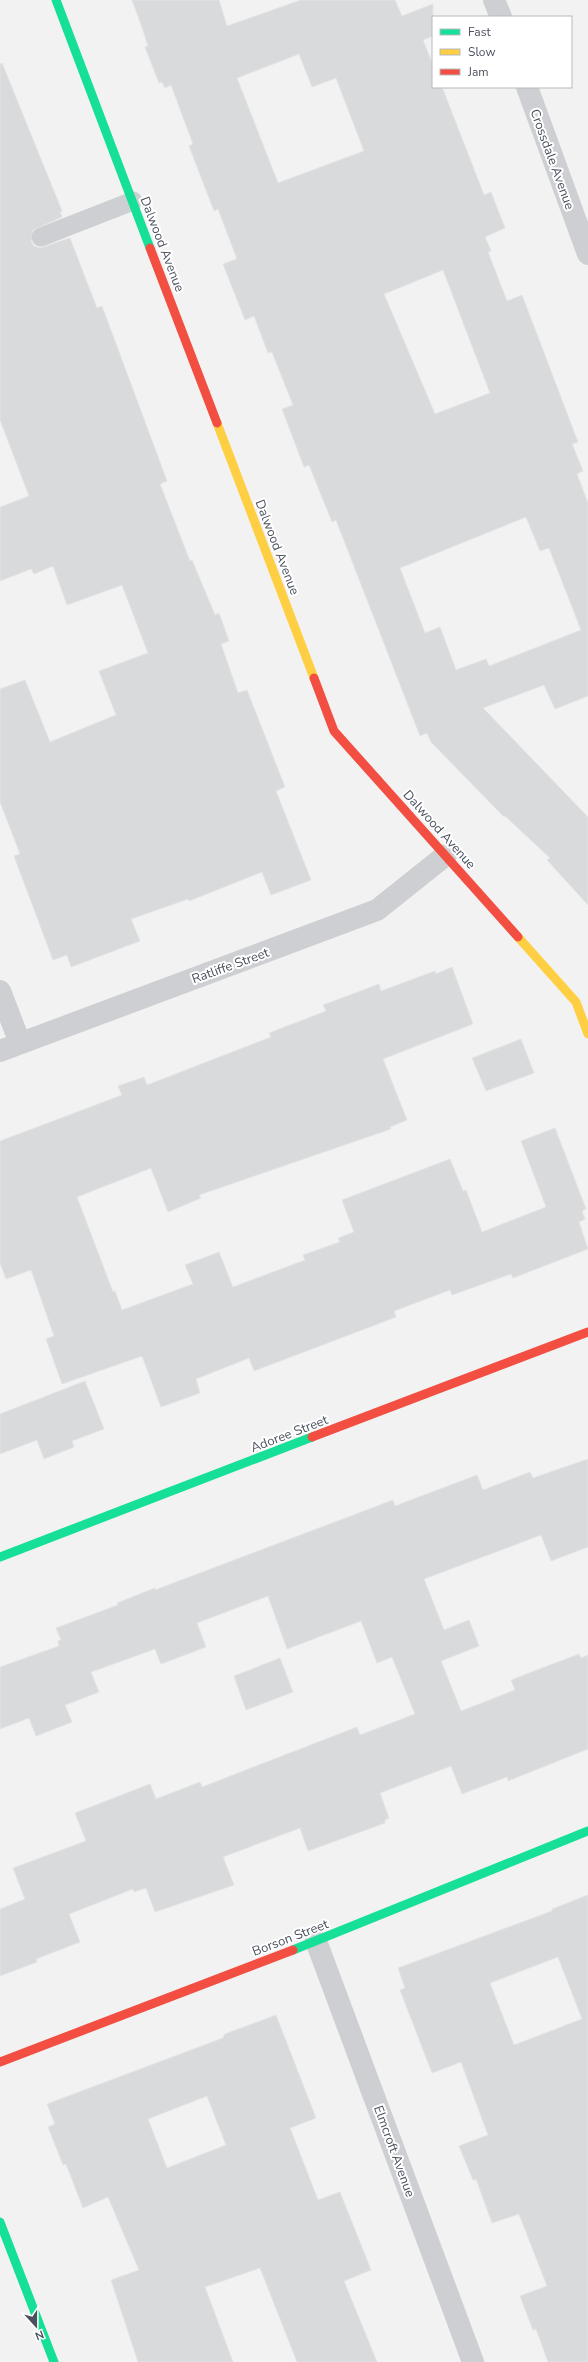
<svg xmlns="http://www.w3.org/2000/svg" width="588" height="2362" viewBox="0 0 588 2362" font-family="'Nunito Sans',sans-serif">
  <rect width="100%" height="100%" fill="#f2f2f2"/>
  <g fill="#d9dadc" stroke="#e3e4e5" fill-rule="evenodd">
    <path d="M132 0H219L227 26 301 0H395L402 16 433 4V36L423 40 433 65V87H442L484 195 491 192 505 228 485 237 491 251 488 252 507 301 522 295 578 442 572 444 583 471 577 474 588 503V696L555 709 544 685 483 708 588 817V905L547 860 550 858 505 816 504 817 431 742 427 733 420 736 336 520 332 522 309 465 304 467 282 409 293 405 272 352 268 353 254 316 245 320 223 264 237 259 218 209 214 211 189 146 193 144 171 85 165 88 162 82 159 83 145 47 148 46 143 30ZM299 54 312 87 336 78 364 151 278 183 237 78ZM443 270 490 393 435 414 384 294ZM526 517 540 551 549 548 581 630 489 666 486 659 456 670 440 627 425 633 400 568Z"/>
    <polygon points="2,63 62,211 60,212 62,217 33,230 31,241 34,246 40,248 70,238 97,308 102,306 167,481 160,484 190,561 192,560 215,615 219,613 229,641 221,644 238,693 247,690 285,787 276,791 311,880 271,895 262,872 189,901 188,899 131,919 140,941 71,967 67,955 53,960 14,856 20,854 0,802 0,689 25,680 50,742 116,715 99,671 148,653 122,585 67,605 53,566 34,574 31,569 0,581 0,507 29,496 0,420 0,64"/>
    <polygon points="452,967 473,1024 383,1059 407,1120 390,1127 391,1129 199,1195 201,1198 168,1212 151,1168 77,1197 113,1292 115,1291 122,1310 193,1284 185,1265 219,1252 233,1287 305,1260 303,1255 340,1242 338,1238 354,1232 342,1200 450,1159 463,1191 466,1190 482,1232 546,1207 521,1141 555,1128 586,1209 582,1211 585,1219 579,1222 588,1249 513,1278 511,1274 452,1295 450,1290 394,1311 396,1317 254,1371 249,1358 196,1379 200,1393 161,1407 142,1356 62,1384 46,1339 54,1336 31,1270 6,1279 0,1263 0,1141 122,1095 118,1086 144,1077 147,1085 271,1037 269,1033 326,1011 323,1005 379,984 381,991 435,971 436,974"/>
    <polygon points="521,1039 534,1073 486,1091 472,1058"/>
    <polygon points="85,1381 104,1429 72,1441 74,1447 44,1459 37,1440 0,1454 0,1414"/>
    <polygon points="588,1459 588,1547 551,1561 541,1535 424,1579 444,1630 469,1620 479,1646 441,1661 461,1711 515,1690 511,1680 579,1654 581,1658 588,1655 588,1749 508,1781 507,1777 462,1794 451,1766 380,1793 389,1818 385,1820 385,1823 308,1851 300,1828 223,1857 234,1885 155,1912 146,1888 134,1892 133,1889 69,1914 80,1942 36,1959 37,1962 0,1976 0,1909 25,1899 13,1868 86,1841 75,1813 150,1784 156,1799 200,1782 202,1787 357,1727 360,1735 415,1714 392,1657 377,1663 361,1621 287,1649 268,1596 197,1623 206,1647 161,1664 155,1649 91,1672 99,1692 65,1705 72,1722 36,1736 29,1718 0,1729 0,1667 59,1646 58,1641 61,1640 56,1628 118,1605 117,1603 155,1588 155,1590 393,1500 395,1506 477,1475 483,1490 530,1472 533,1478"/>
    <polygon points="280,1658 293,1692 246,1710 234,1676"/>
    <path d="M588 1895V2362H548L536 2329 533 2330 520 2296 547 2286 519 2214 492 2223 476 2179 473 2180 459 2146 488 2135 461 2062 432 2073 400 1990 405 1988 398 1968 552 1911V1909ZM558 1957 582 2019 514 2045 490 1983Z"/>
    <path d="M276 2015 316 2118 290 2128 318 2200 340 2192 371 2270 344 2281 377 2362H297L260 2268 205 2287 233 2362H138L111 2280 139 2270 108 2197 83 2208 66 2164 63 2165 48 2127 55 2124 47 2104 223 2038 225 2034ZM207 2096 226 2145 167 2168 148 2119Z"/>
  </g>
  <g fill="none" stroke-linecap="round" stroke-linejoin="round">
    <polyline stroke="#cecfd2" stroke-width="19" points="41,237 133,201"/>
    <g stroke="#cecfd2" stroke-width="22">
      <polyline points="494,0 501,17"/>
      <polyline points="527,87 588,254"/>
      <polyline points="0,991 20,1043"/>
      <polyline points="0,1051 377,910 446,855"/>
      <polyline points="316,1941 473,2362"/>
    </g>
    <g stroke="#16e098" stroke-width="9">
      <polyline points="56,0 150,248"/>
      <polyline points="0,1557 312,1437"/>
      <polyline points="293,1950 588,1831"/>
      <polyline points="0,2222 54,2362"/>
    </g>
    <g stroke="#ffcf43" stroke-width="9">
      <polyline points="217,423 314,678"/>
      <polyline points="518,937 576,1002 588,1034"/>
    </g>
    <g stroke="#f24e42" stroke-width="9">
      <polyline points="150,248 217,423"/>
      <polyline points="314,678 334,731 518,937"/>
      <polyline points="312,1437 588,1332"/>
      <polyline points="0,2062 293,1950"/>
    </g>
  </g>
  <g text-anchor="middle" stroke-width="4" stroke-linejoin="round" paint-order="stroke">
    <g font-size="13" fill="#4a505d" stroke="#fff">
      <text transform="translate(553 159) rotate(70)" y="5">Crossdale Avenue</text>
      <text transform="translate(163 244) rotate(69)" y="5">Dalwood Avenue</text>
      <text transform="translate(278 547) rotate(69)" y="5">Dalwood Avenue</text>
      <text transform="translate(440 829) rotate(48)" y="5">Dalwood Avenue</text>
      <text transform="translate(230 965) rotate(-20)" y="5">Ratliffe Street</text>
      <text transform="translate(289 1433) rotate(-21)" y="5">Adoree Street</text>
      <text transform="translate(290 1937) rotate(-21)" y="5">Borson Street</text>
      <text transform="translate(395 2151) rotate(70)" y="5">Elmcroft Avenue</text>
    </g>
  </g>
  <rect x="432" y="16" width="140" height="72" fill="#ffffff" stroke="#b7b9be"/>
  <rect x="440" y="29" width="20" height="6" fill="#16e098" stroke="#b7b9be"/>
  <text x="468" y="36" font-size="12" fill="#4a505d">Fast</text>
  <rect x="440" y="49" width="20" height="6" fill="#ffcf43" stroke="#b7b9be"/>
  <text x="468" y="56" font-size="12" fill="#4a505d">Slow</text>
  <rect x="440" y="69" width="20" height="6" fill="#f24e42" stroke="#b7b9be"/>
  <text x="468" y="76" font-size="12" fill="#4a505d">Jam</text>
  <g transform="translate(36 2326) rotate(159)" stroke="#ffffff" stroke-width="3" paint-order="stroke">
  <path d="M0-3L7 15L0 10L-7 15Z" fill="#4a505d"/>
  <text y="-6" font-size="11" font-weight="bold" text-anchor="middle" fill="#4a505d">N</text>
  </g>
</svg>
